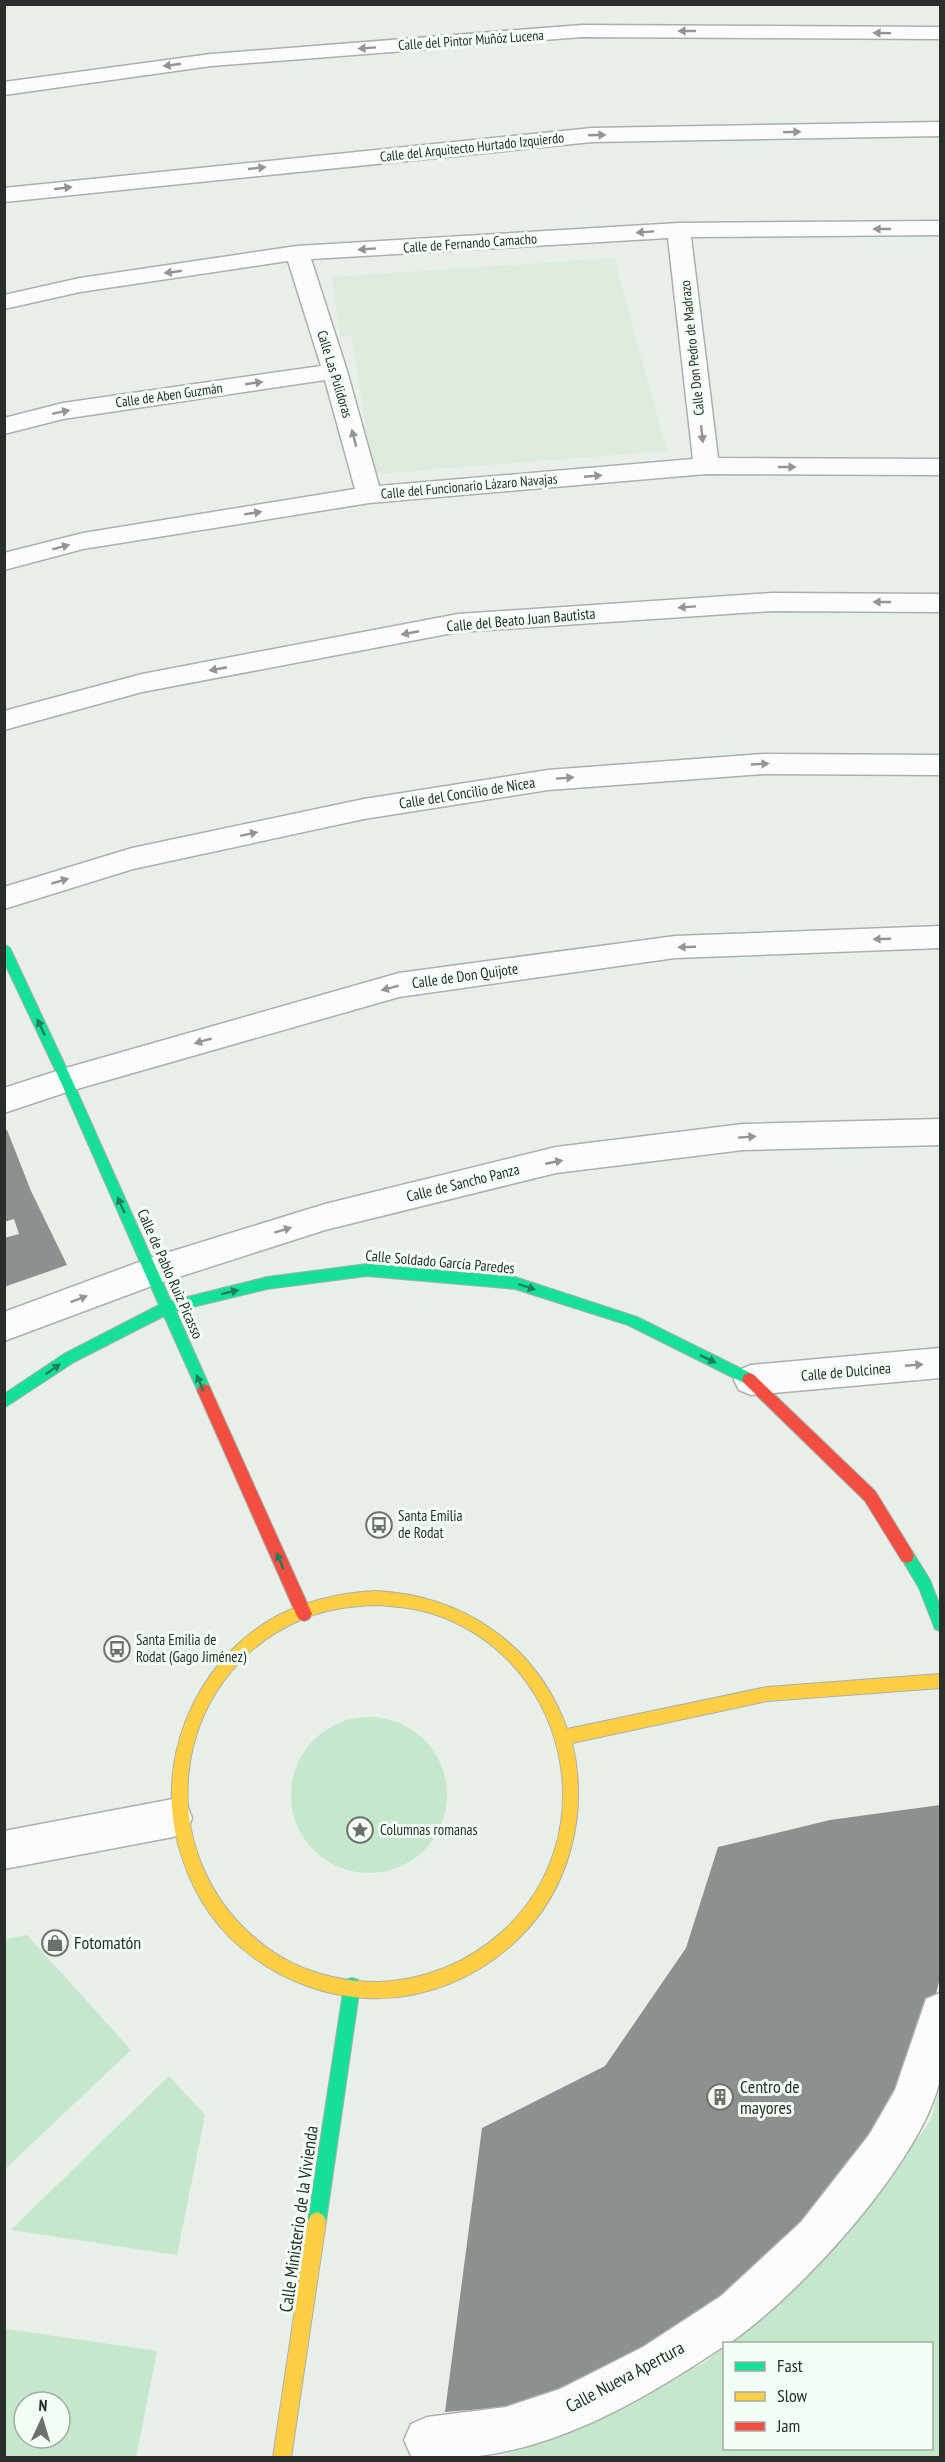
<svg xmlns="http://www.w3.org/2000/svg" width="945" height="2462" viewBox="0 0 945 2462" font-family="'PT Sans Narrow',sans-serif">
  <rect width="100%" height="100%" fill="#e8eee8"/>
  <polygon fill="#dcebde" points="614,258 667,451 374,474 351,336 340,337 332,277"/>
  <g fill="#c5e7cb" fill-rule="evenodd">
    <circle cx="369" cy="1795" r="78"/>
    <polygon points="27,1935 131,2050 5,2169 5,1939"/>
    <polygon points="169,2076 205,2115 177,2255 11,2230"/>
    <polygon points="940,2085 940,2457 496,2458 522,2449 706,2362 724,2346 724,2448 932,2448 932,2344 727,2343 841,2242 931,2120"/>
    <path d="M7 2329 157 2351 136 2457H5L4 2338ZM24 2402H60V2438H24Z"/>
  </g>
  <g fill="#8d918d">
    <polygon points="4,1130 7,1130 31,1191 67,1265 4,1287 4,1238 19,1234 14,1219 4,1222"/>
    <polygon points="940,1805 940,1978 920,2057 854,2172 757,2281 554,2403 445,2412 482,2128 605,2066 686,1948 718,1847 830,1820"/>
  </g>
  <g fill="none" stroke-linecap="round" stroke-linejoin="round">
    <g stroke="#aab0ab" stroke-width="3">
      <g id="street">
        <polygon points="582,25 940,27 940,39 582,37 211,66 4,95 4,82 211,54"/>
        <polygon points="940,122 940,136 592,142 4,202 4,188 592,128"/>
        <path d="M940 221V235L691 237 718 458 940 459V475L706 474 369 503 83 549 4 570V553L83 533 355 489 325 380 63 419 4 434V418L63 403 321 366 288 261 80 292 4 309V295L80 278 297 246 679 223ZM668 238 693 459 379 486 347 371 311 259Z"/>
        <polygon points="772,593 940,594 940,612 772,611 458,632 142,692 4,730 4,711 142,674 458,614"/>
        <polygon points="763,754 940,755 940,775 763,774 548,790 364,819 133,869 4,909 4,887 132,848 364,799 548,770"/>
        <polygon points="940,926 940,948 675,958 399,997 70,1091 4,1113 4,1088 66,1068 399,973 675,936"/>
        <polygon points="940,1119 940,1145 743,1150 556,1173 325,1230 157,1284 4,1341 4,1312 150,1258 325,1204 556,1147 743,1124"/>
        <polygon points="940,1348 940,1378 751,1395 739,1390 734,1380 739,1370 751,1365"/>
        <polygon points="173,1799 187,1805 192,1818 187,1831 173,1837 4,1869 4,1831"/>
        <path d="M940 1993C942 2010 943 2063 940 2079 923 2161 797 2298 728 2344H724V2346C645 2399 546 2458 447 2458 436 2458 422 2460 411 2456L404 2440 411 2424 427 2417 506 2407 560 2389 643 2347 721 2296 801 2222 869 2135 895 2090 926 1999Z"/>
      </g>
    </g>
    <g stroke="#aab0ab" stroke-width="2">
      <g id="fast">
        <polygon points="4,944 10,948 72,1080 171,1301 267,1277 367,1264 515,1277 637,1317 754,1375 756,1379 754,1383 749,1385 744,1383 628,1325 515,1289 367,1276 267,1289 176,1311 211,1390 209,1394 204,1396 199,1394 164,1316 74,1362 4,1408 4,1394 64,1354 159,1305 60,1080 4,962"/>
        <polygon points="907,1549 912,1551 930,1580 940,1606 940,1631 935,1629 919,1588 900,1556 902,1551"/>
        <polygon points="352,1978 358,1980 360,1986 326,2221 323,2227 317,2230 311,2227 308,2221 344,1986 346,1980"/>
      </g>
    </g>
    <g stroke="#aab0ab" stroke-width="2">
      <g id="slow">
        <path d="M375 1591C463 1595 537 1645 567 1729L767 1687 940 1674V1688L767 1701 572 1743C589 1812 570 1889 518 1939 478 1978 422 2001 366 1998 326 1996 285 1981 253 1957 220 1933 196 1899 183 1860 150 1769 192 1662 277 1616 308 1600 341 1593 375 1591ZM375 1605C399 1606 422 1609 445 1618 572 1670 605 1839 502 1932 467 1963 425 1980 378 1982 338 1982 298 1971 266 1947 147 1859 166 1675 305 1618 328 1609 351 1606 375 1605Z"/>
        <polygon points="317,2212 323,2215 326,2221 291,2458 273,2458 308,2221 311,2215"/>
      </g>
    </g>
    <g stroke="#aab0ab" stroke-width="2">
      <g id="jam">
        <polygon points="749,1373 754,1375 875,1491 912,1551 914,1556 912,1561 907,1563 902,1561 865,1501 744,1383 742,1379 744,1375"/>
        <polygon points="204,1384 209,1386 211,1390 312,1614 309,1619 304,1621 299,1619 296,1614 197,1390 199,1386"/>
      </g>
    </g>
    <use href="#street" fill="#fcfcfc" fill-rule="evenodd"/>
    <use href="#fast" fill="#16e098" fill-rule="evenodd"/>
    <use href="#slow" fill="#ffcf43" fill-rule="evenodd"/>
    <use href="#jam" fill="#f24e42" fill-rule="evenodd"/>
  </g>
  <defs><path id="oneway-solid" d="M-6-.8H1V-3.2L6.5 0L1 3.2V.8H-6Z" transform="scale(1.5)"/></defs>
  <g fill="#929593">
    <use href="#oneway-solid" transform="translate(687 31) rotate(-180)"/>
    <use href="#oneway-solid" transform="translate(882 33) rotate(-179)"/>
    <use href="#oneway-solid" transform="translate(367 48) rotate(176)"/>
    <use href="#oneway-solid" transform="translate(172 65) rotate(172)"/>
    <use href="#oneway-solid" transform="translate(792 132) rotate(-1)"/>
    <use href="#oneway-solid" transform="translate(597 135) rotate(-2)"/>
    <use href="#oneway-solid" transform="translate(257 168) rotate(-6)"/>
    <use href="#oneway-solid" transform="translate(63 188) rotate(-6)"/>
    <use href="#oneway-solid" transform="translate(882 229) rotate(180)"/>
    <use href="#oneway-solid" transform="translate(645 232) rotate(176)"/>
    <use href="#oneway-solid" transform="translate(367 249) rotate(176)"/>
    <use href="#oneway-solid" transform="translate(173 272) rotate(172)"/>
    <use href="#oneway-solid" transform="translate(254 383) rotate(-8)"/>
    <use href="#oneway-solid" transform="translate(61 412) rotate(-12)"/>
    <use href="#oneway-solid" transform="translate(702 434) rotate(84)"/>
    <use href="#oneway-solid" transform="translate(354 438) rotate(-105)"/>
    <use href="#oneway-solid" transform="translate(787 467)"/>
    <use href="#oneway-solid" transform="translate(593 476) rotate(-5)"/>
    <use href="#oneway-solid" transform="translate(253 513) rotate(-9)"/>
    <use href="#oneway-solid" transform="translate(61 547) rotate(-15)"/>
    <use href="#oneway-solid" transform="translate(882 602) rotate(-180)"/>
    <use href="#oneway-solid" transform="translate(687 607) rotate(176)"/>
    <use href="#oneway-solid" transform="translate(410 633) rotate(169)"/>
    <use href="#oneway-solid" transform="translate(218 669) rotate(169)"/>
    <use href="#oneway-solid" transform="translate(760 764) rotate(-3)"/>
    <use href="#oneway-solid" transform="translate(565 778) rotate(-4)"/>
    <use href="#oneway-solid" transform="translate(249 834) rotate(-12)"/>
    <use href="#oneway-solid" transform="translate(60 881) rotate(-17)"/>
    <use href="#oneway-solid" transform="translate(882 939) rotate(178)"/>
    <use href="#oneway-solid" transform="translate(687 947) rotate(178)"/>
    <use href="#oneway-solid" transform="translate(390 988) rotate(165)"/>
    <use href="#oneway-solid" transform="translate(203 1041) rotate(164)"/>
    <use href="#oneway-solid" transform="translate(747 1137) rotate(-4)"/>
    <use href="#oneway-solid" transform="translate(554 1162) rotate(-11)"/>
    <use href="#oneway-solid" transform="translate(283 1230) rotate(-17)"/>
    <use href="#oneway-solid" transform="translate(79 1299) rotate(-21)"/>
    <use href="#oneway-solid" transform="translate(914 1365) rotate(-5)"/>
  </g>
  <g fill="#207e5c">
    <use href="#oneway-solid" transform="translate(41 1027) rotate(-115)"/>
    <use href="#oneway-solid" transform="translate(121 1205) rotate(-114)"/>
    <use href="#oneway-solid" transform="translate(527 1287) rotate(18)"/>
    <use href="#oneway-solid" transform="translate(230 1292) rotate(-14)"/>
    <use href="#oneway-solid" transform="translate(708 1359) rotate(26)"/>
    <use href="#oneway-solid" transform="translate(53 1369) rotate(-35)"/>
    <use href="#oneway-solid" transform="translate(200 1383) rotate(-114)"/>
    <use href="#oneway-solid" transform="translate(280 1561) rotate(-114)"/>
  </g>
  <defs>
    <g id="bus-ring" transform="scale(1.35)"><circle r="9.5" fill="#f3fff5" stroke="#6c716c" stroke-width="1.5"/><path d="M-5-6H5V4H4V6H2V4H-2V6H-4V4H-5ZM-3.5-4V0h7V-4ZM-3.5 1.2v1.5H-2V1.2ZM2 1.2v1.5H3.5V1.2Z" fill="#6c716c"/></g>
    <g id="sight-ring" transform="scale(1.35)"><circle r="9.5" fill="#f3fff5" stroke="#6c716c" stroke-width="1.5"/><path d="M0-6L1.8-2.2L6-1.7L2.9 1.2L3.7 5.4L0 3.3L-3.7 5.4L-2.9 1.2L-6-1.7L-1.8-2.2Z" fill="#6c716c"/></g>
    <g id="shop-ring" transform="scale(1.35)"><circle r="9.5" fill="#f3fff5" stroke="#6c716c" stroke-width="1.5"/><path d="M-5-2.5h2.3a2.7 3.5 0 0 1 5.4 0H5L5.5 6h-11ZM-1.5-2.5h3a1.5 2.3 0 0 0-3 0Z" fill="#6c716c"/></g>
    <g id="building-ring" transform="scale(1.35)"><circle r="9.5" fill="#f3fff5" stroke="#6c716c" stroke-width="1.5"/><path d="M-4-6H4V6H1V3H-1V6H-4ZM-2.5-4.3h1.7v1.8h-1.7ZM.8-4.3h1.7v1.8H.8ZM-2.5-1h1.7V.8h-1.7ZM.8-1h1.7V.8H.8Z" fill="#6c716c"/></g>
  </defs>
  <g fill-rule="evenodd">
    <use href="#bus-ring" x="379" y="1525"/>
    <use href="#bus-ring" x="117" y="1649"/>
    <use href="#sight-ring" x="360" y="1830"/>
    <use href="#shop-ring" x="55" y="1943"/>
    <use href="#building-ring" x="720" y="2097"/>
  </g>
  <g text-anchor="middle" stroke-width="6" stroke-linejoin="round" paint-order="stroke">
    <g font-size="14" fill="#292e2a" stroke="#f3fff5">
      <text transform="translate(471 40) rotate(-4)" y="5">Calle del Pintor Muñóz Lucena</text>
      <text transform="translate(472 147) rotate(-6)" y="5">Calle del Arquitecto Hurtado Izquierdo</text>
      <text transform="translate(470 243) rotate(-4)" y="5">Calle de Fernando Camacho</text>
      <text transform="translate(692 348) rotate(-96)" y="5">Calle Don Pedro de Madrazo</text>
      <text transform="translate(335 374) rotate(73)" y="5">Calle Las Pulidoras</text>
      <text transform="translate(169 395) rotate(-8)" y="5">Calle de Aben Guzmán</text>
      <text transform="translate(469 486) rotate(-5)" y="5">Calle del Funcionario Lázaro Navajas</text>
    </g>
    <g font-size="15" fill="#292e2a" stroke="#f3fff5">
      <text transform="translate(521 620) rotate(-5)" y="5">Calle del Beato Juan Bautista</text>
      <text transform="translate(467 793) rotate(-9)" y="5">Calle del Concilio de Nicea</text>
      <text transform="translate(465 976) rotate(-8)" y="5">Calle de Don Quijote</text>
      <text transform="translate(463 1183) rotate(-14)" y="5">Calle de Sancho Panza</text>
      <text transform="translate(440 1262) rotate(5)" y="5">Calle Soldado García Paredes</text>
      <text transform="translate(170 1274) rotate(66)" y="5">Calle de Pablo Ruiz Picasso</text>
      <text transform="translate(846 1372) rotate(-5)" y="5">Calle de Dulcinea</text>
    </g>
    <g font-size="15" fill="#292e2a" stroke="#f3fff5" text-anchor="start">
      <text x="398" y="1521">Santa Emilia<tspan x="398" dy="17">de Rodat</tspan></text>
      <text x="136" y="1645">Santa Emilia de<tspan x="136" dy="17">Rodat (Gago Jiménez)</tspan></text>
      <text x="380" y="1835">Columnas romanas</text>
    </g>
    <g font-size="18" fill="#292e2a" stroke="#f3fff5" text-anchor="start">
      <text x="74" y="1949">Fotomatón</text>
      <text x="740" y="2093">Centro de<tspan x="740" dy="21">mayores</tspan></text>
    </g>
    <g font-size="18" fill="#292e2a" stroke="#f3fff5">
      <text transform="translate(299 2219) rotate(-82)" y="6">Calle Ministerio de la Vivienda</text>
      <text transform="translate(625 2377) rotate(-28)" y="6">Calle Nueva Apertura</text>
    </g>
  </g>
  <rect width="945" height="2462" fill="none" stroke="#292e2a" stroke-width="12"/>
  <rect x="723" y="2342" width="210" height="108" fill="#f3fff5" stroke="#a2aba4" stroke-width="1.5"/>
  <rect x="735" y="2362" width="30" height="9" fill="#16e098" stroke="#a2aba4" stroke-width="1.5"/>
  <text x="777" y="2372" font-size="18" fill="#292e2a">Fast</text>
  <rect x="735" y="2392" width="30" height="9" fill="#ffcf43" stroke="#a2aba4" stroke-width="1.5"/>
  <text x="777" y="2402" font-size="18" fill="#292e2a">Slow</text>
  <rect x="735" y="2422" width="30" height="9" fill="#f24e42" stroke="#a2aba4" stroke-width="1.5"/>
  <text x="777" y="2432" font-size="18" fill="#292e2a">Jam</text>
  <g transform="translate(42 2420) rotate(4)"><circle r="28" fill="#f3fff5" stroke="#a2aba4" stroke-width="1.5"/>
  <path d="M0-4.5L10 22L0 15L-10 22Z" fill="#6c716c"/>
  <text y="-9" font-size="16" font-weight="bold" text-anchor="middle" fill="#292e2a">N</text>
  </g>
</svg>
